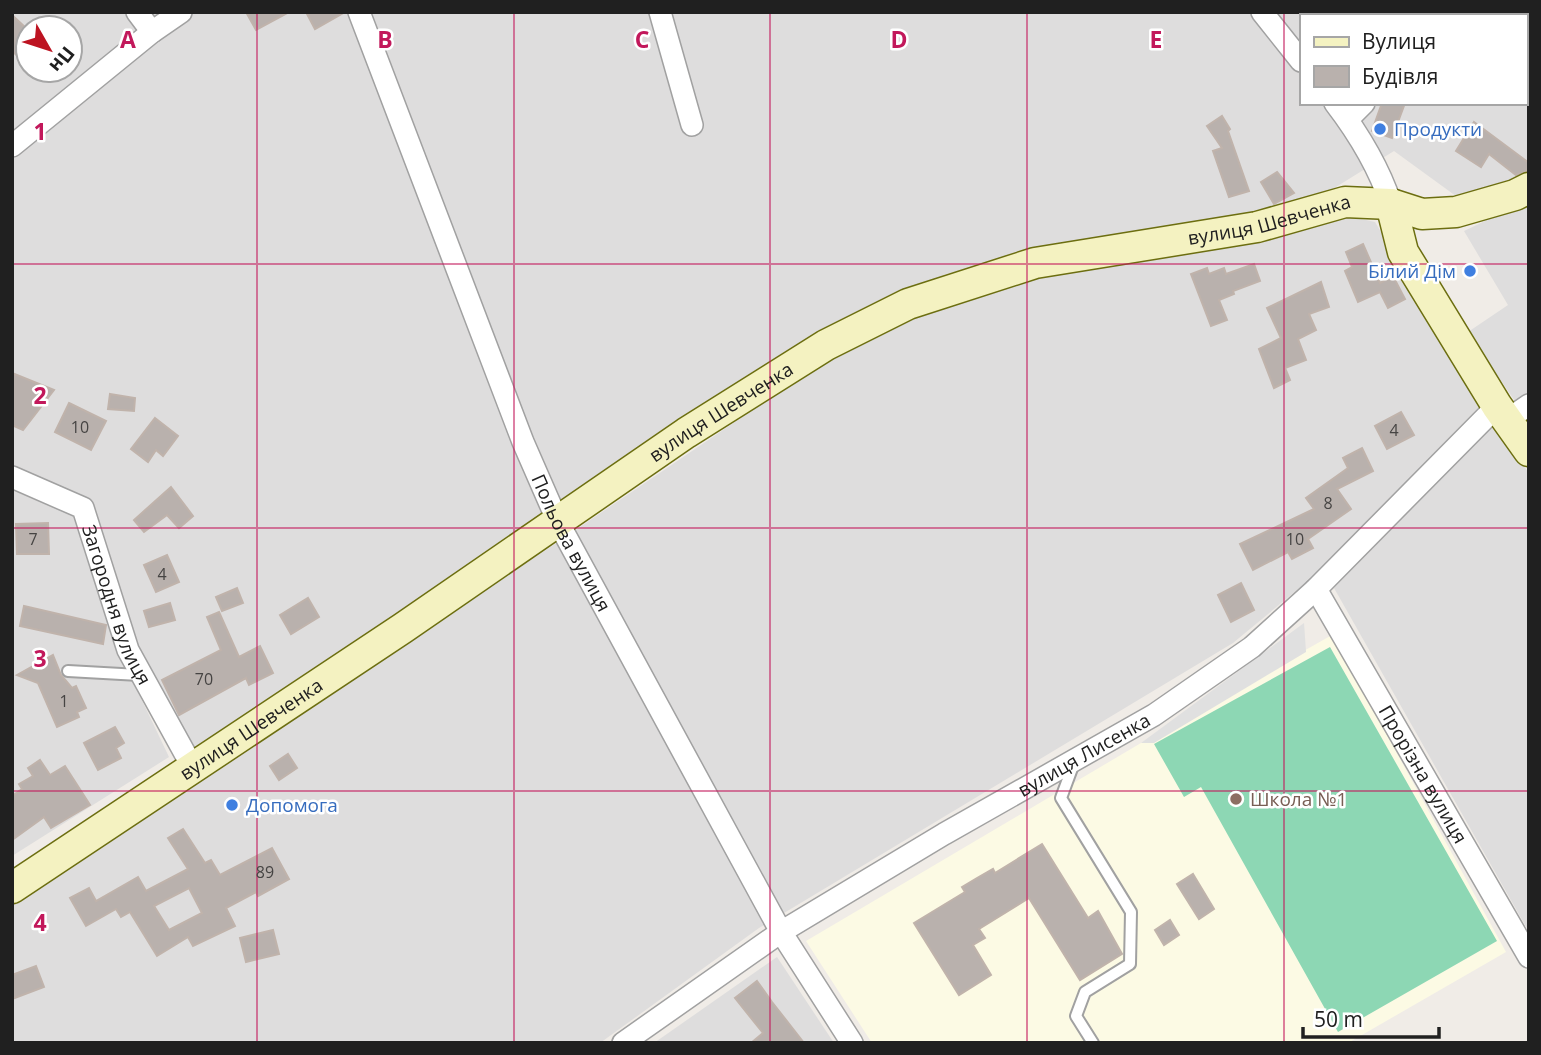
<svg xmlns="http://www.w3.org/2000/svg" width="1541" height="1055" viewBox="0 0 1541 1055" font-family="'Open Sans',sans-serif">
  <rect width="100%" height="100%" fill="#f0ece7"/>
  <g fill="#dedddd" fill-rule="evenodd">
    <path d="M12 12H1529V181L1460 199 1394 151 1315 200 1229 220 1095 239 946 274 821 338 610 476 544 511 530 530 193 754 134 646 89 502 12 469ZM1301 16H1525V103H1301ZM28 28H70V70H28Z"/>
    <polygon points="1529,200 1529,422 1468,332 1508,305 1464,231"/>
    <polygon points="1343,215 1375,222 1483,403 1315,575 1233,643 759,928 600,1043 12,1043 12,901 546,550 810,371 903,322 1031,274 1142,262"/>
    <polygon points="1494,425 1529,473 1529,932 1334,588"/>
    <polygon points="12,490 76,516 117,648 169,757 12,856"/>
    <polygon points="777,957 834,1043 654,1043"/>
  </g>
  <polygon fill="#fcfae4" points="1332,635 1506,952 1348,1043 872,1043 806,941 1141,743"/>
  <polygon fill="#8dd7b4" points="1330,647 1497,941 1338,1032 1201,787 1184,797 1154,744"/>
  <polygon fill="#e0e0e0" points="1304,623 1306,652 1154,743 1141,743"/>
  <g fill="#b9b1ad" stroke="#c0b3ab" stroke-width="2" fill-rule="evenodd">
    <polygon points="246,12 289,12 256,30"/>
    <polygon points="306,12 345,12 315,29"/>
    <polygon points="12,15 28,30 28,49 20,58 12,51"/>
    <polygon points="1382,103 1405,103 1392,138 1372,131"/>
    <polygon points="1222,116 1230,129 1228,131 1249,191 1229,197 1213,151 1222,148 1207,126"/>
    <polygon points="1474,122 1529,163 1527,171 1516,175 1489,154 1481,167 1456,151"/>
    <polygon points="1277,172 1294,193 1274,204 1261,182"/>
    <polygon points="1363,244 1380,283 1393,276 1405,299 1388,308 1380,292 1358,302 1345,271 1352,267 1346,252"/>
    <polygon points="1254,264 1260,281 1233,291 1234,294 1219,300 1227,320 1211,326 1191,274 1207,268 1209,274 1224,268 1226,274"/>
    <polygon points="1321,282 1329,307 1309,314 1316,330 1298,339 1306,360 1285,368 1290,380 1274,388 1259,349 1281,338 1267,308"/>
    <polygon points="12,373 54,390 23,430 12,425"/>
    <polygon points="110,394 135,398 134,411 108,409"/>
    <polygon points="69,403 106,421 91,450 55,432"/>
    <polygon points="1401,412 1414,435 1387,449 1375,426"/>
    <polygon points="155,418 178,436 163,456 156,450 148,462 131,449"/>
    <polygon points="1362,448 1373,471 1337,489 1351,509 1308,539 1313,548 1292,559 1288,552 1253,570 1240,544 1314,509 1306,498 1348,468 1343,458"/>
    <polygon points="171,487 193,516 179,528 167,515 144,532 134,520"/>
    <polygon points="48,523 49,554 17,554 16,524"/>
    <polygon points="167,555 179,582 156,592 144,565"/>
    <polygon points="1241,583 1254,610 1231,622 1218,595"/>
    <polygon points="237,588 243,603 222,611 216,597"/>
    <polygon points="308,598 319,617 291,634 280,615"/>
    <polygon points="170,603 175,620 149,627 144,611"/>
    <polygon points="24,606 106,625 103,644 20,626"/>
    <polygon points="219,612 239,657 260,646 273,673 249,685 246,678 179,715 162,680 221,650 207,617"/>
    <polygon points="53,655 61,675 72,688 76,686 86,708 77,712 79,717 57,727 38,683 17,675"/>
    <polygon points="115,727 124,743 116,748 121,758 98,770 84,743"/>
    <polygon points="288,754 297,768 279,780 270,766"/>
    <polygon points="40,760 50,775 65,766 90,805 51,828 44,817 12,840 12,796 22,789 19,784 33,776 28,768"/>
    <path d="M183 829 205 863 211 860 220 875 272 848 289 879 258 896 256 892 226 908 235 926 193 946 188 937 157 956 130 912 121 917 116 909 86 926 70 898 89 888 96 901 138 877 146 891 188 869 168 838ZM189 888 202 913 169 930 154 906Z"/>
    <polygon points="1042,844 1088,918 1098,911 1122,954 1080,980 1029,898 979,929 985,938 973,945 991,975 959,995 914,923 965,892 962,887 977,878 993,869 995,873"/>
    <polygon points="1193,874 1214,909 1199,919 1177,884"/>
    <polygon points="1170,920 1179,935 1164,945 1155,930"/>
    <polygon points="273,930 279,954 246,962 240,938"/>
    <polygon points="36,966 44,987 12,999 12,975"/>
    <polygon points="757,981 772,1002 804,1043 751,1043 763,1033 735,998"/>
  </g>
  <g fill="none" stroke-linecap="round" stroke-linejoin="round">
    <g stroke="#a1a1a1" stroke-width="14">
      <g id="lane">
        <polyline points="68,671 139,675"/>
        <polyline points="1074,763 1061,798 1131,912 1130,964 1085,992 1076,1016 1093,1043"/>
      </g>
    </g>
    <g stroke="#a1a1a1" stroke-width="24">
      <g id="street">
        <polyline points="137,12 152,32"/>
        <path id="s1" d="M359 12 523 442 558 522 781 932 852 1043"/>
        <polyline points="660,12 692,125"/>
        <polyline points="1262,12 1301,61"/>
        <polyline points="1446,16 1448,13"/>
        <path d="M1335 103C1358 133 1379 168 1391 204"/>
        <polyline points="1348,119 1364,103"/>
        <polyline points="12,146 152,32 181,12"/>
        <polyline points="1507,420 1529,405"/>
        <path id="s2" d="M12 477 83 508 128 650 193 768"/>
        <path id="s3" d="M1316 589 1529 957"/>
        <path id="s4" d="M623 1043 781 932 944 834 1154 715 1252 647 1316 589 1497 406"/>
      </g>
    </g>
    <g stroke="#6c6e10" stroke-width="33">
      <g id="secondary">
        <polyline points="1391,204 1403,252 1497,406 1529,451"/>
        <path id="s5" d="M12 888 403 628 686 433 826 345 908 304 1035 263 1257 227 1345 202 1391 204 1422 214 1456 212 1515 195 1529 188"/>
      </g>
    </g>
    <use href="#lane" stroke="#fff" stroke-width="10"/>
    <use href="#street" stroke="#fff" stroke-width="21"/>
    <use href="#secondary" stroke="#f4f2c1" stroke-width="30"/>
  </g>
  <path fill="none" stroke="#c2185b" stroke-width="2" stroke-opacity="0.55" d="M257 12V1043M514 12V1043M770 12V1043M1027 12V1043M1284 12V1043M12 264H1529M12 528H1529M12 791H1529"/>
  <g fill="#3f7fe0" stroke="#fff" stroke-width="2.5">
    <circle cx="1380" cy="129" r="7"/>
    <circle cx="1470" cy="271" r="7"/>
    <circle cx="232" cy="805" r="7"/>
  </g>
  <circle fill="#8d6e63" stroke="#fff" stroke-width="2.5" cx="1236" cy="799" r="7"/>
  <g text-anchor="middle" stroke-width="5" stroke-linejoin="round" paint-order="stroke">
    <g font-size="16" fill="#464443">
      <text x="80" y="433">10</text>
      <text x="1394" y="436">4</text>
      <text x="1328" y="509">8</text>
      <text x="33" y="545">7</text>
      <text x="1295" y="545">10</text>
      <text x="162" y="580">4</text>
      <text x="204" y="685">70</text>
      <text x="64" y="707">1</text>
      <text x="265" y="878">89</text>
    </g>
    <g font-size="19" fill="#366cbe" stroke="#fff" text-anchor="start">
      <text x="1394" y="136">Продукти</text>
      <text x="1456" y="278" text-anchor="end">Білий Дім</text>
      <text x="246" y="812">Допомога</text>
    </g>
    <g font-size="19" fill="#202020" stroke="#fff">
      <text dy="7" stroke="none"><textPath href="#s5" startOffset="1442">вулиця Шевченка</textPath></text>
      <text dy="7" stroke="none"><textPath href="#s5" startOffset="854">вулиця Шевченка</textPath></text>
      <text dy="7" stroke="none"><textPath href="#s1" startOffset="572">Польова вулиця</textPath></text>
      <text dy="7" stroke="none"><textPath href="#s2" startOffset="180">Загородня вулиця</textPath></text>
      <text dy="7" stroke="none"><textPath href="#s5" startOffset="287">вулиця Шевченка</textPath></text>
      <text dy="7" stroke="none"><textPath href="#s4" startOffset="544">вулиця Лисенка</textPath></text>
      <text dy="7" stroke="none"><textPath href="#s3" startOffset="214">Прорізна вулиця</textPath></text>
    </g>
    <g font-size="19" fill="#785e54" stroke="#fff" text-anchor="start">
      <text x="1250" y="806">Школа №1</text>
    </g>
  </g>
  <g font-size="23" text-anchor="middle" font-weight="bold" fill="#c2185b" stroke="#fff" stroke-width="5" stroke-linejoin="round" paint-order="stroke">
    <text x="128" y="48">A</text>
    <text x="385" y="48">B</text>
    <text x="642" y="48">C</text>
    <text x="899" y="48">D</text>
    <text x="1156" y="48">E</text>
    <text x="40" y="140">1</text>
    <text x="40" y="404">2</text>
    <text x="40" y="667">3</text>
    <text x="40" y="931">4</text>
  </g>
  <rect width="1541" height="1055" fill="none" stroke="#202020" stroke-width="28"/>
  <rect x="1300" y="14" width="228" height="91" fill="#ffffff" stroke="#a6a6a6" stroke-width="2"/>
  <rect x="1314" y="37" width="35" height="10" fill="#f4f2c1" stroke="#a6a6a6" stroke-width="2"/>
  <text x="1362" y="49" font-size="21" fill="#202020">Вулиця</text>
  <rect x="1314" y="66" width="35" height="21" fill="#b9b1ad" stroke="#a6a6a6" stroke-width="2"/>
  <text x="1362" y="84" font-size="21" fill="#202020">Будівля</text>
  <g transform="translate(49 49) rotate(129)"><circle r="33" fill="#ffffff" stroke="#a6a6a6" stroke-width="2"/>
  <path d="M0-5L12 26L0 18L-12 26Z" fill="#bd1321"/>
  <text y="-10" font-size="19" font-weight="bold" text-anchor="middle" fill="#202020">Пн</text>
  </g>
  <path d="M1303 1027v10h136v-10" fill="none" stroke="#202020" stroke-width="3.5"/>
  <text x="1314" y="1027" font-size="21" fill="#202020" stroke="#ffffff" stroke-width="5" paint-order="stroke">50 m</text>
</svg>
